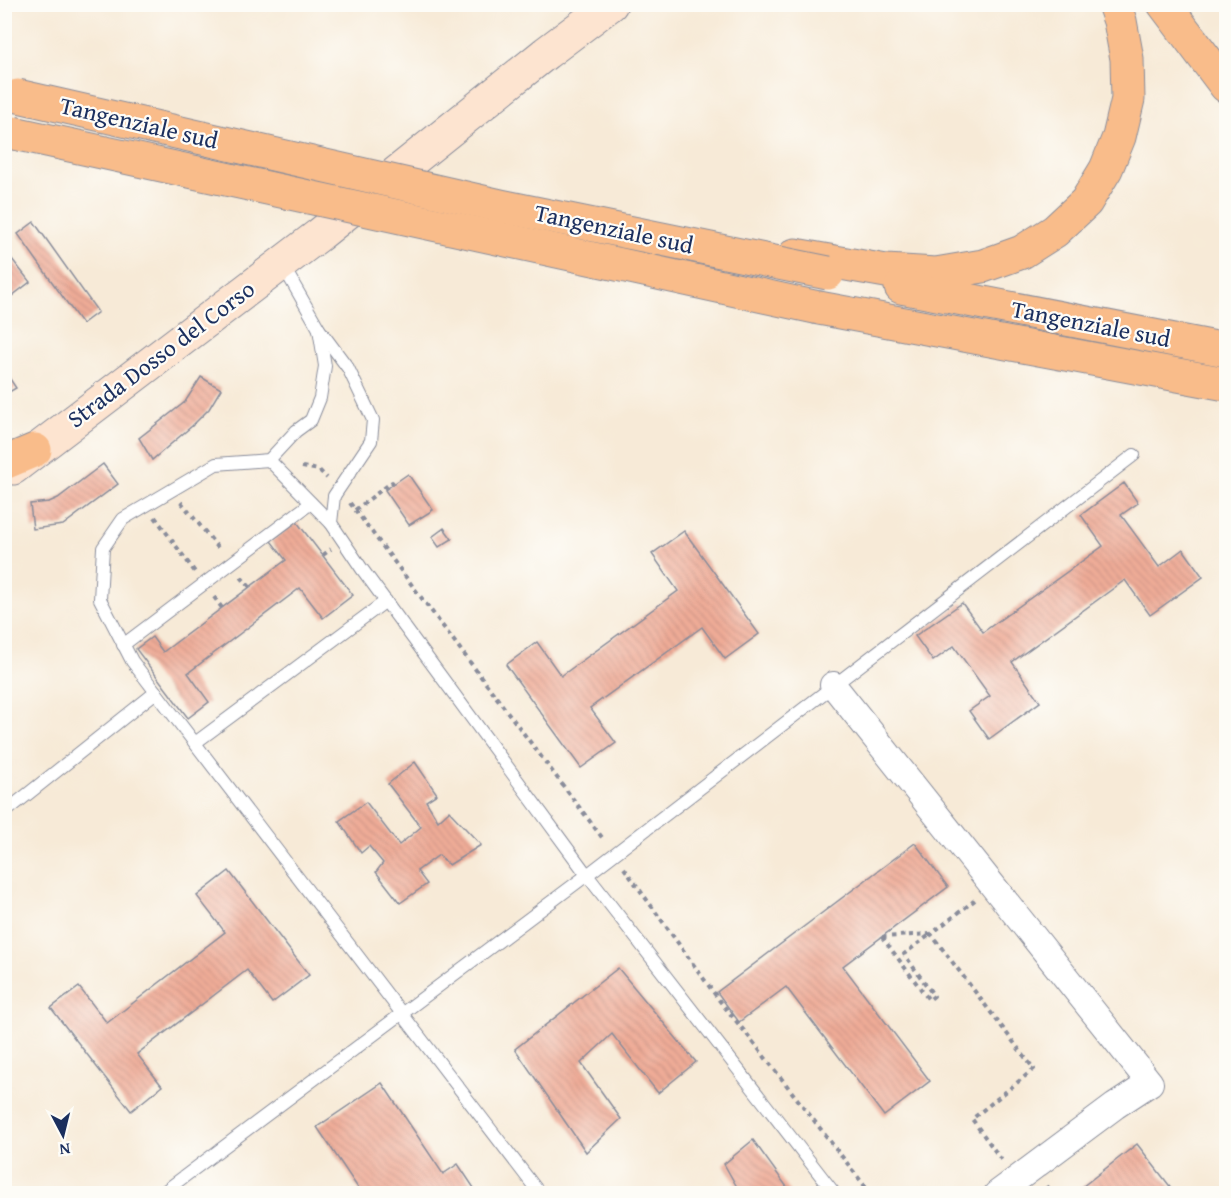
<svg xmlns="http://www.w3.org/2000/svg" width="1231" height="1198" viewBox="0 0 1231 1198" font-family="'Gentium Book Plus',serif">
  <defs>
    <pattern id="building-back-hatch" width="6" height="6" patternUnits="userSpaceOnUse" patternTransform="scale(1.5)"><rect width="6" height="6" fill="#efac97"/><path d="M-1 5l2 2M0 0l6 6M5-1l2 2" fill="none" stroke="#cc9485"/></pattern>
  </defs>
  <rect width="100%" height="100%" fill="#fdfcf7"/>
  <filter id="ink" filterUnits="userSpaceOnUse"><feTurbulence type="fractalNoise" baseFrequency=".0167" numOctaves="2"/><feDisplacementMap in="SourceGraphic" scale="12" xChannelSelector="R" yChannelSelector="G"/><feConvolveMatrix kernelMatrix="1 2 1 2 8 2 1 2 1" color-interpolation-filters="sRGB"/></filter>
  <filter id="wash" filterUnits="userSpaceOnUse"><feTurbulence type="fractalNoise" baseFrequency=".008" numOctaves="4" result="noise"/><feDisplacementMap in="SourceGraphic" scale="24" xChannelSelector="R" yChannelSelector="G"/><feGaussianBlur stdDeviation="1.35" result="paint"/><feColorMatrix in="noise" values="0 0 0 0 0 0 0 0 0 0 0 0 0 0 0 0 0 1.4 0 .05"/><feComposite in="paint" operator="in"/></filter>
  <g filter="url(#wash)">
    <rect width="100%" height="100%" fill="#f7ead7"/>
    <g id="blocks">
      <g fill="url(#building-back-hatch)">
        <polygon points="34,222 98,312 82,324 18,234"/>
        <polygon points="8,254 30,282 4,302 4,256"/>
        <polygon points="4,370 16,388 4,395"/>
        <polygon points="201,377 221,389 209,409 192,426 152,460 139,438 185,402"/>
        <polygon points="103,464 118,484 63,525 33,529 30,504 49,502 58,498"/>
        <polygon points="408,474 433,510 409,525 385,490"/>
        <polygon points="1124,483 1138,503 1121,515 1159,567 1183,549 1203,577 1150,615 1125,580 1012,662 1040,702 989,739 969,711 990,696 954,646 933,661 915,636 962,603 983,632 1103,546 1081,515"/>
        <polygon points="297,522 353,595 323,618 300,588 188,673 209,702 188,718 136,649 152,637 163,652 286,560 271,541"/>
        <polygon points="444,528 452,539 439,547 432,537"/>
        <polygon points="684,531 759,634 725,659 702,627 590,708 616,743 581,768 506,665 537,642 561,676 678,591 652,554"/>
        <polygon points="415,762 437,794 426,801 438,821 449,811 481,845 449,865 439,855 417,871 427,884 400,903 376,872 383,863 369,846 361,853 339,821 366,802 399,845 421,827 388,784"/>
        <polygon points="915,843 948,887 843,966 930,1081 884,1116 786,987 739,1022 717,992"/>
        <polygon points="229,871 309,975 272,1003 247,970 137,1054 162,1086 131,1111 51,1008 79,987 107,1023 225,932 197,896"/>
        <polygon points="618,968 696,1062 658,1093 612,1034 581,1063 621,1119 586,1152 515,1049"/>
        <polygon points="382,1083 443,1174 458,1164 478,1194 362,1194 317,1127"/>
        <polygon points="753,1140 792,1194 728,1194 737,1187 724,1164"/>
        <polygon points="1137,1144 1176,1194 1073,1194"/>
      </g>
    </g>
  </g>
  <g filter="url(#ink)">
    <use href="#blocks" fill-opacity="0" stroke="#898c9a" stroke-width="1.5"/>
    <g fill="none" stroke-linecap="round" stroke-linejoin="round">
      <g stroke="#898c9a" stroke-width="14">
        <g id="service">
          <polyline points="282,264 319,329 348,368 373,420 371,441 334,496 331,523 362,569 587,875 835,1194"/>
          <polyline points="319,329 325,366 320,398 311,420 296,431 269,460 216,464 123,519 103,548 100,599 132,661 540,1194"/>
          <polyline points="269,460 331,523"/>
          <polyline points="123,645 311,503"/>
          <polyline points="195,743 386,601"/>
          <polyline points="4,813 156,692"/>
          <polyline points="161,1194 587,875 1134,455"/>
        </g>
      </g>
      <g stroke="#898c9a" stroke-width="28">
        <polyline id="minor" points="833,685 1150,1083 1115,1106 997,1194"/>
      </g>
      <g stroke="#898c9a" stroke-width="35">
        <polyline id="secondary" points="13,468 319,235 546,53 611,4"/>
      </g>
      <g stroke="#898c9a" stroke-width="35">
        <g id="trunk">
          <polyline points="1164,4 1226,86"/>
          <polyline points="795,255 886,271 936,274 983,266 1022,252 1055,231 1086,202 1106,169 1119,137 1128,99 1127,59 1120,21 1114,4"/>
          <polyline points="901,287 1226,350"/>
          <polyline points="819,308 1226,384"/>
          <polyline points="4,463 35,450"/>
        </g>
      </g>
      <g stroke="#898c9a" stroke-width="4" stroke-dasharray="4.5 4.5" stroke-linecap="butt">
        <polyline points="302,467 319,470 327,478"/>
        <polyline points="181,502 220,550"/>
        <polyline points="350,503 604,840"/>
        <polyline points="355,510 392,482 393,484"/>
        <polyline points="155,517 195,572"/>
        <polyline points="323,555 331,549"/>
        <polyline points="241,577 250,587"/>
        <polyline points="214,597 222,608"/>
        <polyline points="624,868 719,1000 750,1038 871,1194"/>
        <polyline points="975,900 931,934 1034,1069 972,1119 1003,1162"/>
        <polyline points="882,937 929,1000 934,996 904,954 931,934"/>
        <polyline points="882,937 930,934"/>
        <polyline points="1046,1186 1052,1194"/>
      </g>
      <use href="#service" stroke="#fff" stroke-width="12"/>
      <use href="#minor" stroke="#fff" stroke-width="26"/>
      <use href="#secondary" stroke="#fde4d0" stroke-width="33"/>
      <use href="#trunk" stroke="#f9bc8a" stroke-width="33"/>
      <g stroke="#898c9a" stroke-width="35" stroke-linecap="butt">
        <g id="trunk-bridge">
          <polyline points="18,96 501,206 828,273"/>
          <polyline points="14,133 819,308"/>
        </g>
      </g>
      <use href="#trunk-bridge" stroke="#f9bc8a" stroke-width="33"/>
    </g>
  </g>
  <g text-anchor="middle" stroke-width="4.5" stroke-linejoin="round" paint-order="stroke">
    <g font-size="24" fill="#1b2f5e" stroke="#fdfcf7">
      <text transform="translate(139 123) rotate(13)" y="8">Tangenziale sud</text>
      <text transform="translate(614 229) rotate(12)" y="8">Tangenziale sud</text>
      <text transform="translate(1091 324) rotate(11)" y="8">Tangenziale sud</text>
      <text transform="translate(161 354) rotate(-37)" y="8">Strada Dosso del Corso</text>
    </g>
  </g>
  <rect width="1231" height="1198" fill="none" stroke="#fdfcf7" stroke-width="24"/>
  <g transform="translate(63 1135) rotate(173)" stroke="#fdfcf7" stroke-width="4.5" paint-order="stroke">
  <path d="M0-4.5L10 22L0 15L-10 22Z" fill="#1b2f5e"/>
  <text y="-9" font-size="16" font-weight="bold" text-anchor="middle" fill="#1b2f5e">N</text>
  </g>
</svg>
